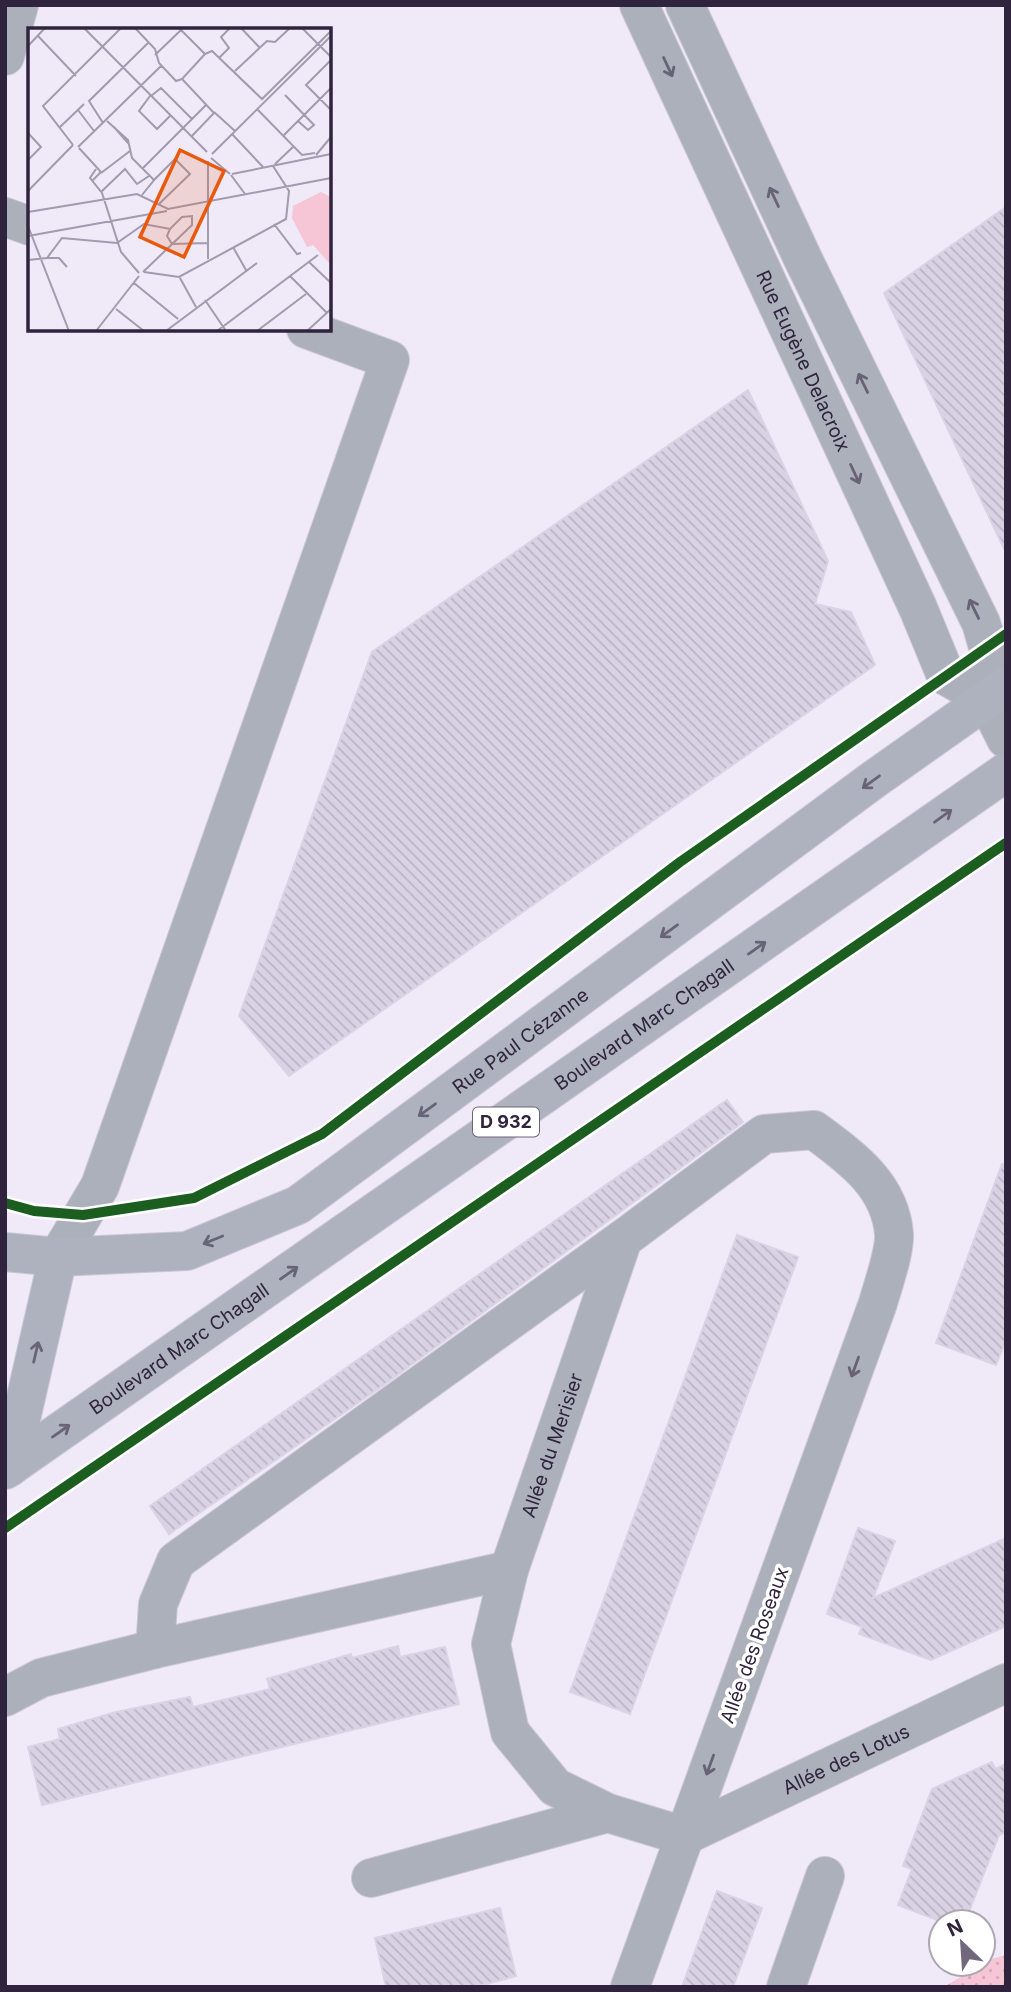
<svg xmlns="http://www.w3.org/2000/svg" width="1011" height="1992" viewBox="0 0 1011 1992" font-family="Inter,sans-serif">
  <defs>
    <pattern id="grass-dots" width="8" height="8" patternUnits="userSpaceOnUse" patternTransform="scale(1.75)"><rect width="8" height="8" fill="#f6c6d6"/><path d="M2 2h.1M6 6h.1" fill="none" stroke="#d3aab9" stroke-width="1.8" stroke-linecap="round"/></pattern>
    <pattern id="building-back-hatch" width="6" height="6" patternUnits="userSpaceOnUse" patternTransform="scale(1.75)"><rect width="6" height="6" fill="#d9d2e4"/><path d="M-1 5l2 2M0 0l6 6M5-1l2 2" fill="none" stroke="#bbb4c4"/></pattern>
  </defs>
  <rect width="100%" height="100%" fill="#efe9f8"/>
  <polygon fill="url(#grass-dots)" points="1006,1955 1006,1987 944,1987 988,1960"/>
  <g fill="url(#building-back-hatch)" stroke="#dbd2e5" stroke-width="2">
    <polygon points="1006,207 1006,553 884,293"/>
    <polygon points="748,390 828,561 815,604 851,612 875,665 289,1076 239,1016 372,652"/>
    <polygon points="727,1100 743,1122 385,1384 169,1534 150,1506"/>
    <polygon points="1002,1164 1006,1165 1006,1340 996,1365 936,1343"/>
    <polygon points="737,1235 798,1257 630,1714 570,1692"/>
    <polygon points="858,1528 895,1541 873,1598 1006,1538 1006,1626 931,1660 859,1634 862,1627 827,1614"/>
    <polygon points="398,1646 400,1657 445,1647 459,1704 42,1805 28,1747 60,1739 58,1729 116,1712 190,1697 193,1707 270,1689 267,1679 351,1654 352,1658"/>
    <polygon points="992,1762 995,1769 1006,1764 1006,1832 999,1835 970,1909 964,1908 959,1922 942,1922 898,1905 912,1869 903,1866 932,1789"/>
    <polygon points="717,1891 762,1908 733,1987 682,1987"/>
    <polygon points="500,1908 516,1976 475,1987 386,1987 375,1938"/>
  </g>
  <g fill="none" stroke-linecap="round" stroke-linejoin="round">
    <g stroke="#cdc7d5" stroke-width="40">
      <g id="minor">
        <path id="s1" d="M639 5 918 608 946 676 986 699"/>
        <polyline points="685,5 803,259 981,623 988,647 986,699 1006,739"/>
        <polyline points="5,56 19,5"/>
        <polyline points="5,217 30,226"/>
        <polyline points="58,1257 100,1186 390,360 306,329"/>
        <path id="s2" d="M509 1570 491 1644 510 1732 555 1787 608 1813 684 1836 1006 1683"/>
        <polyline points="155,1649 158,1604 176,1561 623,1239"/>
        <path id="s3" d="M5 1697 41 1678 155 1649 509 1570 623 1239 764 1134 814 1130C850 1157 890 1184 894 1234 895 1252 883 1285 878 1303L630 1987"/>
        <polyline points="371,1878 608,1813"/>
        <polyline points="786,1987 825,1876"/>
      </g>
    </g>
    <g stroke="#cdc7d5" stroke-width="40">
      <g id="major">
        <path id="s4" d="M5 1252 58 1257 187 1251 298 1205 873 780 1006 686"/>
        <polyline points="10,1467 58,1257"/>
        <path id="s5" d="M5 1470 1006 772"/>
      </g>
    </g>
    <use href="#minor" stroke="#abb0ba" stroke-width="38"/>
    <use href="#major" stroke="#aeb2be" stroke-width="38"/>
    <g stroke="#fff" stroke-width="15">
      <g id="cycleway">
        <polyline points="5,1203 34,1211 83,1215 194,1198 322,1134 680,862 1006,634"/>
        <polyline points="5,1528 1006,843"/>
      </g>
    </g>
    <use href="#cycleway" stroke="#1b5e20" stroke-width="10"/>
  </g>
  <defs><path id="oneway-shaft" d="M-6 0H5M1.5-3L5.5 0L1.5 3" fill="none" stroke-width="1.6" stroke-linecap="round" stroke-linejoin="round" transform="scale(1.75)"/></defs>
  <g stroke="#676275">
    <use href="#oneway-shaft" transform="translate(668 67) rotate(65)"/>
    <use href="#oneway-shaft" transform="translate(774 197) rotate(-115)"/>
    <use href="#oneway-shaft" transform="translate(863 383) rotate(-116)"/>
    <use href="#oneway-shaft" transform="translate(855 474) rotate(65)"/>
    <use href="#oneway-shaft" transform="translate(974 609) rotate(-116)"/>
    <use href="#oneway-shaft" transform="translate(855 1367) rotate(110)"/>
    <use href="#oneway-shaft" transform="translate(710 1765) rotate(110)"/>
  </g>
  <g stroke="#686377">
    <use href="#oneway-shaft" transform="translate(871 782) rotate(144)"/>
    <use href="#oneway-shaft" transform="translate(943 816) rotate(-36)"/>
    <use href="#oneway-shaft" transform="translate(669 931) rotate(144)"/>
    <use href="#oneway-shaft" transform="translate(757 948) rotate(-35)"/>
    <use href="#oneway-shaft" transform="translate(427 1110) rotate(144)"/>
    <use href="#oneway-shaft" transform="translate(213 1240) rotate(158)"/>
    <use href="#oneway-shaft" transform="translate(289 1273) rotate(-35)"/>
    <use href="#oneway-shaft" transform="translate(36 1352) rotate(-77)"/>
    <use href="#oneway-shaft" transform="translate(61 1431) rotate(-35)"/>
  </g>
  <g text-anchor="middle" stroke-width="7" stroke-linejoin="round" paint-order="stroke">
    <rect fill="#fff" stroke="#6d6577" stroke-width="2" x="473" y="1107.5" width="66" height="29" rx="5"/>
    <g font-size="18" font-weight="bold" fill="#2f233d">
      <text x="506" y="1128">D 932</text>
    </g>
    <g font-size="19" fill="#2f233d" stroke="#fff">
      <text dy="7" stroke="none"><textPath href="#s1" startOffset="392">Rue Eugène Delacroix</textPath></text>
      <text dy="7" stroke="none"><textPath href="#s5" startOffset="779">Boulevard Marc Chagall</textPath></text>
      <text dy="7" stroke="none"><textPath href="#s4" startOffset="579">Rue Paul Cézanne</textPath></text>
      <text dy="7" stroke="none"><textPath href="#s5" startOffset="212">Boulevard Marc Chagall</textPath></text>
      <text dy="7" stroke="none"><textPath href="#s3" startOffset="653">Allée du Merisier</textPath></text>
      <text transform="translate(754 1645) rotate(-70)" y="7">Allée des Roseaux</text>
      <text dy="7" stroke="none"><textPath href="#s2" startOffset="555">Allée des Lotus</textPath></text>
    </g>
  </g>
  <g transform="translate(28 28)">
    <rect width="303" height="303" fill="#efe9f8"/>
    <path d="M293 164 303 169V237L285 217 279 219 264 190 265 178Z" fill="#f6c6d6"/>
    <path fill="none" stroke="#a29aad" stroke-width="2" d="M56 0 179 124M107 0 127 21 131 35 148 53 154 51M151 0 177 26M213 0 232 20M274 0 303 29M10 8 48 48M0 18 17 0M177 26 184 23 234 71 303 3M127 27 153 2M191 30 201 20 193 9 202 0M303 32 278 57 303 82M207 43 239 13 247 14 262 0M257 67 286 97 280 102 270 93M122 68 111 83 129 101 142 88M123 68 133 60 164 91M229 81 274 127 287 125M50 82 66 103M186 84 207 103M79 93 100 112 104 130 126 152 114 167M75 95 61 73 121 14M86 99 100 115M31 100 56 76M0 105 13 119 0 132M204 106 235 139M256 107 303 60M163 109 186 85 154 51 177 26M45 117 15 78 93 0M50 119 133 38M51 120 73 144 64 153M184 126 303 8M288 127 303 109M183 130 202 146M180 133V231M247 136 266 118M68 141 62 150 74 165 93 224 111 245M114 141 179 76M73 145 102 123M204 146 303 126M203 147 217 166M126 152 147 131 162 146 130 177M0 163 45 117M73 164 97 141 109 156 121 148M0 184 109 166 140 181 303 150M246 196 269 226 273 225M0 198 41 303M142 201 139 208 144 216 180 215M0 208 139 183M205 219 218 242M19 230H31L39 239M0 232 19 230 34 210 89 215 116 196 142 201 154 189 164 188V197L115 244M281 234 303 255M116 244 151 249 258 191 261 163 245 138M262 248 299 285M152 250 168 279M106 255 150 291M177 272 198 303M88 281 116 303M68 303 111 248M138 303 229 235M189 303 290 227M229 303 278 266M279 303 303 281"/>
    <path fill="#e8590c" fill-opacity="0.15" stroke="#e8590c" stroke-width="3.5" d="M152 122 196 143 156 229 112 209Z"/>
    <rect width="303" height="303" fill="none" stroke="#2f233d" stroke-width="3.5"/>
  </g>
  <rect width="1011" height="1992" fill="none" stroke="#2f233d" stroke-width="14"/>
  <g transform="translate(962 1943) rotate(335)"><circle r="33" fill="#ffffff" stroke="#aca7b1" stroke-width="2"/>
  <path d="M0-5L12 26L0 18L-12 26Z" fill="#72687e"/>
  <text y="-10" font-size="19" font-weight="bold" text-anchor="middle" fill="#2f233d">N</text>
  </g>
</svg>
